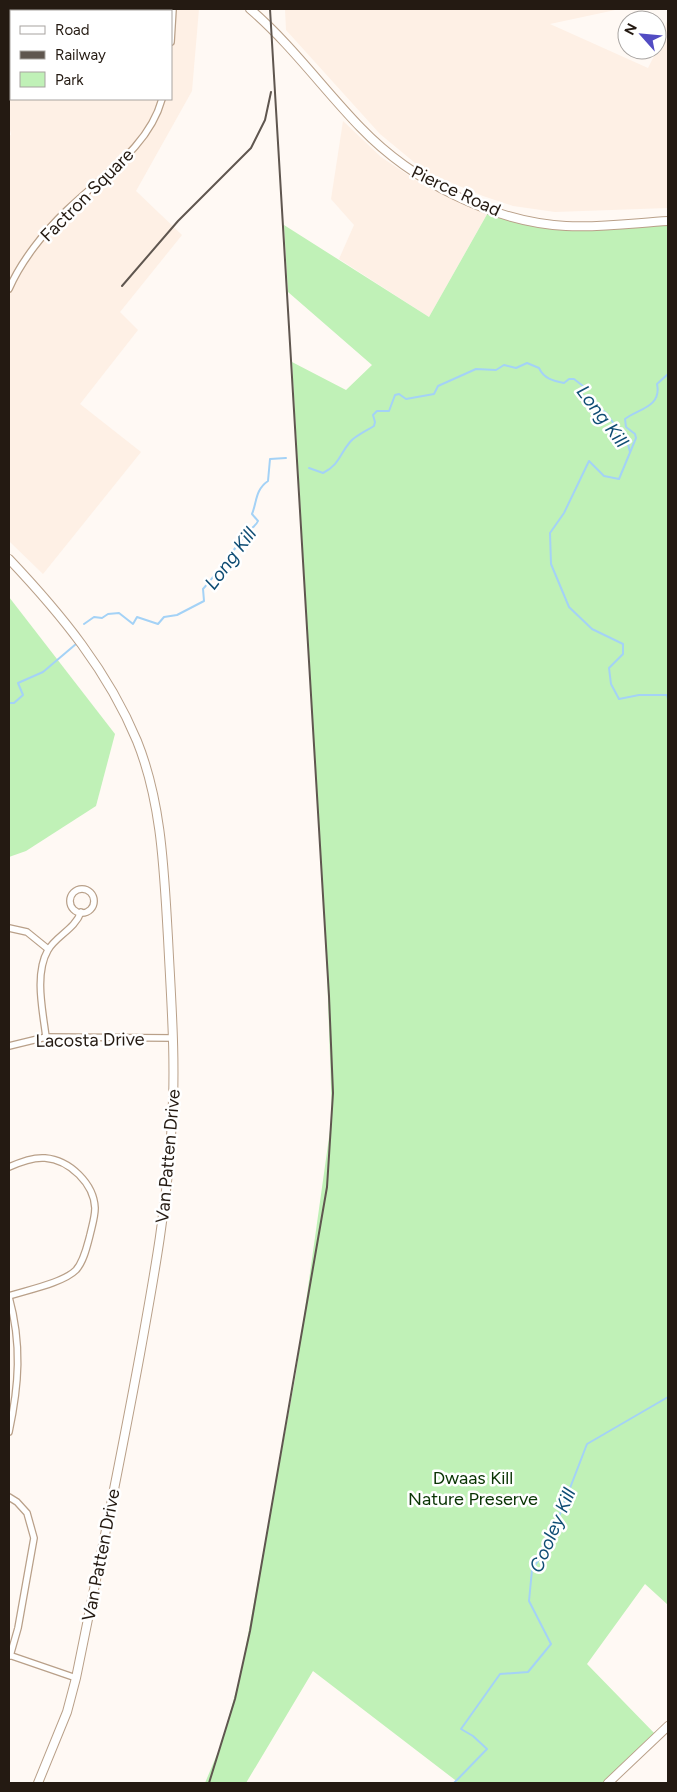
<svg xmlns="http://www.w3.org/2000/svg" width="677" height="1792" viewBox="0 0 677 1792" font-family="Figtree,sans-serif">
  <rect width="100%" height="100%" fill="#fff9f4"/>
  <g fill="#fef0e5" fill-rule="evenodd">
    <path d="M9 9H199L192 91 136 191 182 235 120 312 138 330 80 404 141 452 43 574 9 541V136L11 135 9 125ZM11 11H171V99H11Z"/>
    <polygon points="285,9 620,9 550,24 648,68 657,50 668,18 668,208 555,212 513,206 483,196 426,172 380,134 286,30"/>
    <polygon points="343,121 381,157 426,187 487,214 429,317 339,259 354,225 331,199"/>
  </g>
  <g fill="#c0f1b7">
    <polygon points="490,209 551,226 668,221 668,1605 645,1584 587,1664 657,1736 608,1783 459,1783 313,1671 246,1783 205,1783 221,1745 241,1673 296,1373 332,1116 327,971 292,362 346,390 372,365 288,292 284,225 429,317"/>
    <polygon points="9,597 115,734 96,806 26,851 9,857"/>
  </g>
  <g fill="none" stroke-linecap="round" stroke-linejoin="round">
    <g stroke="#a4d2f6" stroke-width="2">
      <path d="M668 374 657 384C662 407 638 409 625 419L626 427 635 434 636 438 619 479 604 476 589 461 564 513 550 533 551 564 569 607 592 629 623 644V654L609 668 611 684 619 699 639 695H667L668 699"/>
      <path d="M309 468 323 473C340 464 339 455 350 442 355 436 366 431 374 426L375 422 373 415 377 411H389L395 395 399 394 406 399 434 394 438 386 476 369 496 370 504 365 516 368 527 363 539 368C544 379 554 381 564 383L569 379H574L583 386 582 395 606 413 620 432 623 440 628 444 630 452"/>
      <path d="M84 624 94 617 102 618 108 614 119 613 133 624 137 617 158 624 164 617 177 615 204 601 203 589C219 571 232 551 248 532 251 528 256 526 258 521L252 514C257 502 255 490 268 481L270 459 286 458"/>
      <polyline points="9,703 14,703 23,695 18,683 43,672 76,644"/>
      <polyline points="454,1783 487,1749 473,1736 461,1729 500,1674 528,1672 551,1644 529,1601 532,1570 548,1545 587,1444 668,1397"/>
    </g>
    <g stroke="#b9a089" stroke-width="8">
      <g id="minor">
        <polyline points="171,42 173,9"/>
        <path d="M9 289C21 261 45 231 67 210 102 176 149 147 162 99"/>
        <circle cx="82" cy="901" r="12"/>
        <polyline points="9,928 27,932 48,949"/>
        <path d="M46 1037C43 1012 34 974 48 950 56 936 75 929 81 912"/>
        <polyline points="9,1046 46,1037 173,1038"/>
        <path d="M9 1167C20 1162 33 1157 45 1158 70 1160 94 1184 95 1208 95 1217 92 1226 90 1235 87 1246 84 1261 76 1270 63 1283 27 1290 9 1296"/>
        <path d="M9 1297C22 1344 19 1385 9 1432"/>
        <polyline points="9,1497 17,1502 27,1513 34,1538 18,1628 10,1656"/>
        <polyline points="9,1655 76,1678"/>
      </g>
    </g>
    <g stroke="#b9a089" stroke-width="10">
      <g id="tertiary">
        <path d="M250 9C291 44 324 90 361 128 412 181 492 222 566 226 600 228 635 223 668 221"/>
        <path d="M9 559C61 614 108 671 137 741 162 803 164 872 168 938 171 999 176 1060 172 1121 168 1200 154 1277 140 1354 120 1463 98 1570 76 1678L67 1712 38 1783"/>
        <polyline points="608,1783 668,1726"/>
      </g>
    </g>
    <use href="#minor" stroke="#fff" stroke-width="5.5"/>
    <use href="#tertiary" stroke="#fff" stroke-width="8"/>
    <g stroke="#5f564f" stroke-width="2">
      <polyline points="122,286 178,221 251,148 265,120 271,92"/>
      <polyline points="209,1783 235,1699 250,1631 327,1187 333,1093 329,996 270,9"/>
    </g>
  </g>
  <g text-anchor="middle" stroke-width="5" stroke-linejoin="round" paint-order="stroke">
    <g font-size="18" fill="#241a12" stroke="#fff">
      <text transform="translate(456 191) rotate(25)" y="6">Pierce Road</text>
      <text transform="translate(87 195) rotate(-45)" y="6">Factron Square</text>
      <text transform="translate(90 1040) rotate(-1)" y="6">Lacosta Drive</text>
      <text transform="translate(168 1156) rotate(-85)" y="6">Van Patten Drive</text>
      <text transform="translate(101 1555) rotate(-79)" y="6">Van Patten Drive</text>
    </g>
    <g font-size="18" fill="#093403" stroke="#fff">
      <text x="473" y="1484">Dwaas Kill<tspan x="473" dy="21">Nature Preserve</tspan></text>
    </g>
    <g font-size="19" font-style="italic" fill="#0f4d74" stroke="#fff">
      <text transform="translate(603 416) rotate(53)" y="7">Long Kill</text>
      <text transform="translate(230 558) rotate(-53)" y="7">Long Kill</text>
      <text transform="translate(552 1530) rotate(-67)" y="7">Cooley Kill</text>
    </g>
  </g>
  <rect width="677" height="1792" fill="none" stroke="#241a12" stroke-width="20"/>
  <rect x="10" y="10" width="162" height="90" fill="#ffffff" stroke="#a7a3a0"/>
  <rect x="20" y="26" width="25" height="8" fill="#ffffff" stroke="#a7a3a0"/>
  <text x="55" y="35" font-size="15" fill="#241a12">Road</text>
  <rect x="20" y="51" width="25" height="8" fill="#5f564f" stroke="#a7a3a0"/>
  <text x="55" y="60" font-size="15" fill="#241a12">Railway</text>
  <rect x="20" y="72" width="25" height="15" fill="#c0f1b7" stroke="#a7a3a0"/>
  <text x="55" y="85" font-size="15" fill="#241a12">Park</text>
  <g transform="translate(642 35) rotate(297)"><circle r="24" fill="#ffffff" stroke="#a7a3a0"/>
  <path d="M0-4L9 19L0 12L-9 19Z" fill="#524cc3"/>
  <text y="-8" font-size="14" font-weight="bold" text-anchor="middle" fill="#241a12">N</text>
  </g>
</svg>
